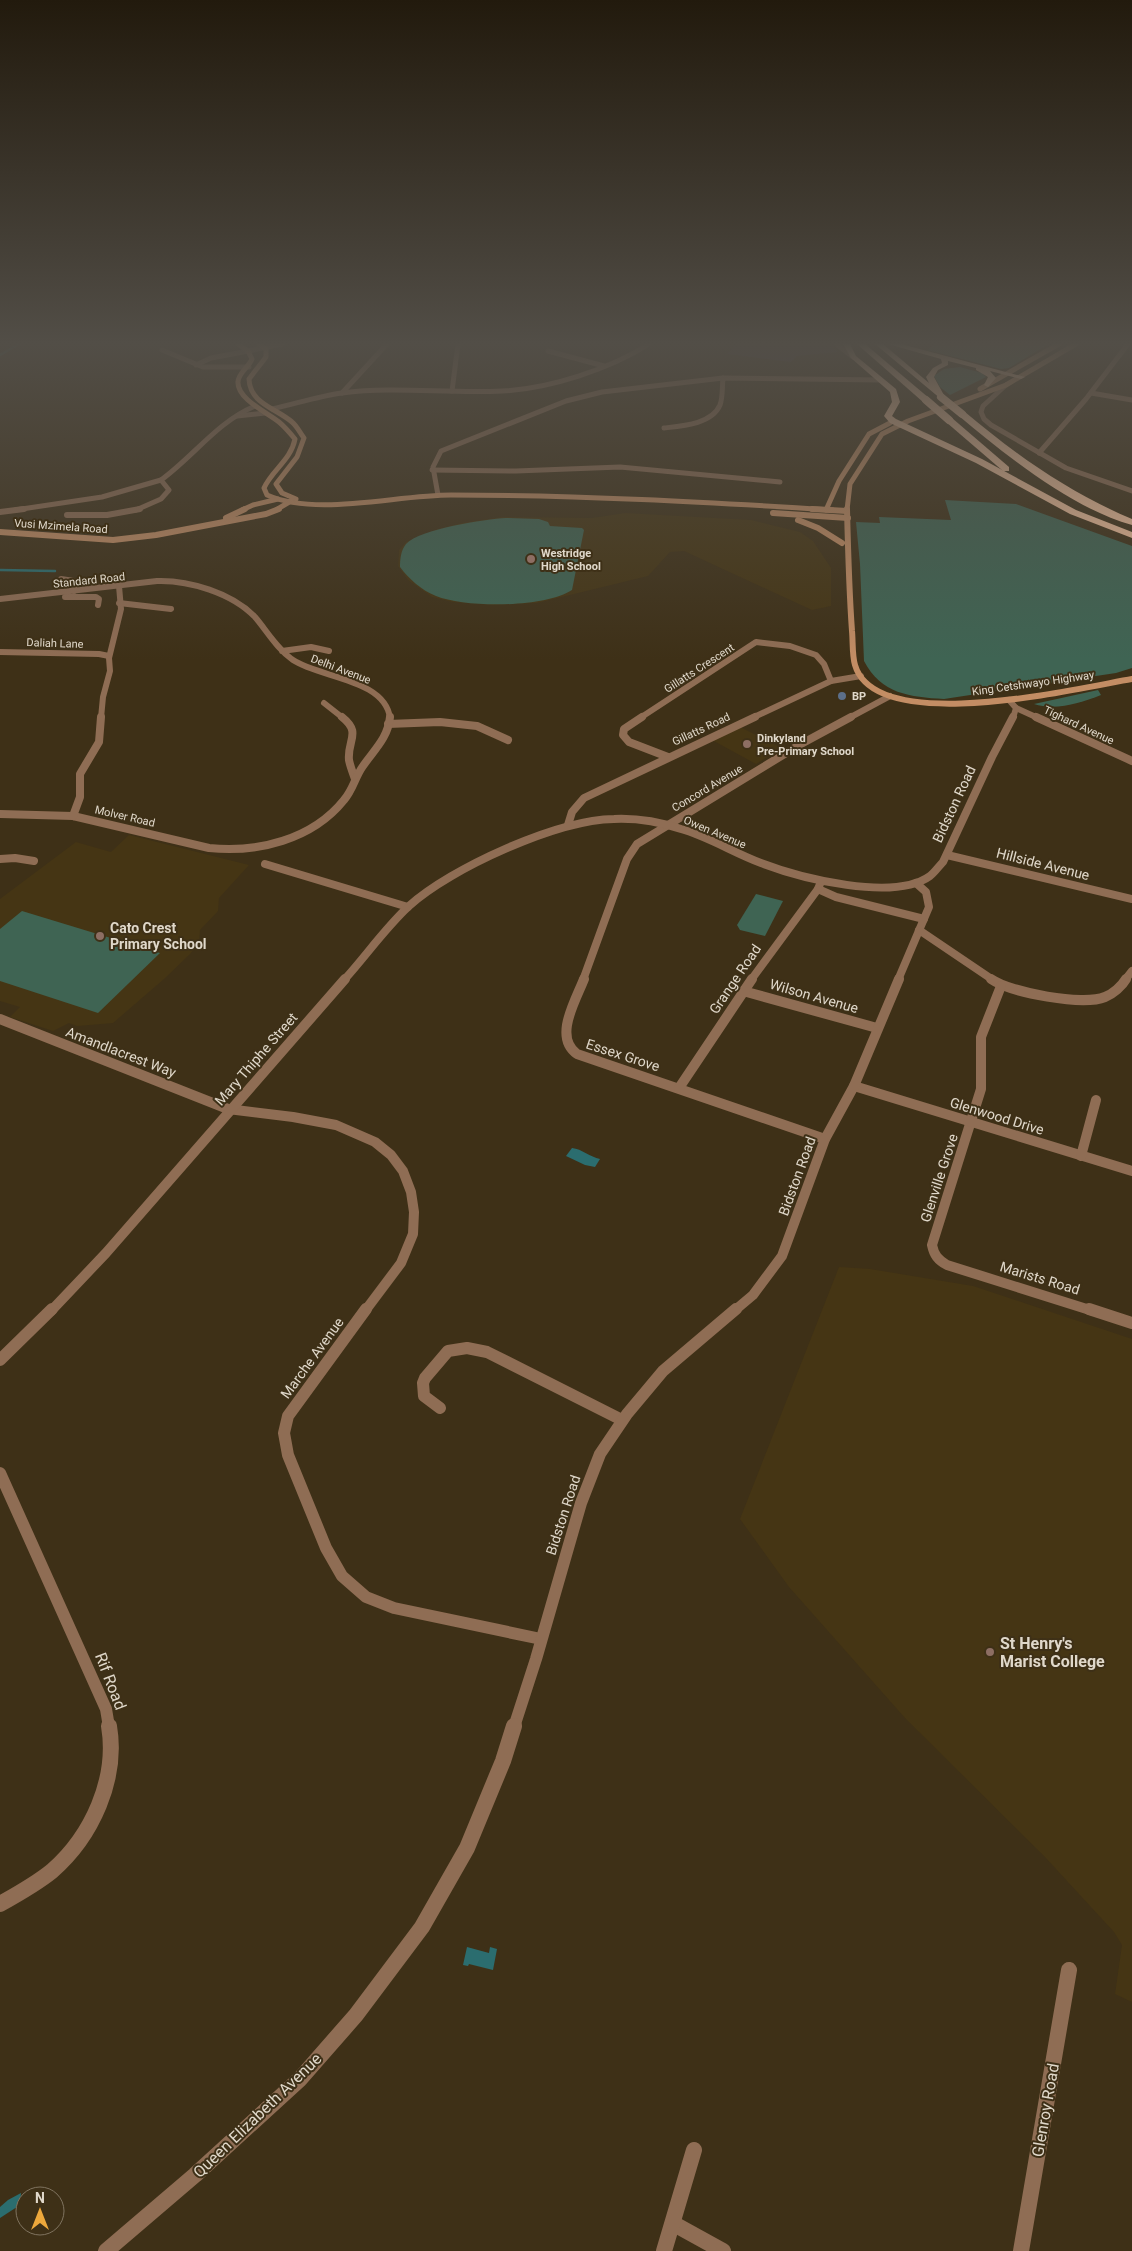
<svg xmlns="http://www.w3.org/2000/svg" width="1132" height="2251" viewBox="0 0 1132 2251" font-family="Roboto,sans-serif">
  <rect width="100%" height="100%" fill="#3e3017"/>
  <polygon fill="#433543" points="736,344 829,344 838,352 797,356 791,362 727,354"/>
  <g fill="#453514">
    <polygon points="625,513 751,520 800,532 813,541 831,568 831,606 812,610 684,551 670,552 648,576 537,603 493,605 453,602 432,597 408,580 398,566 399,550 406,542 435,530 462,523 502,517 592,518"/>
    <polygon points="740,727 782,748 756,764 712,740"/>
    <polygon points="129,835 249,865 219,898 218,911 200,930 199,942 190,954 164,979 113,1023 77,1026 69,1023 53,1031 10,1017 20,1007 0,1001 0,899 76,842 111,852"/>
    <polygon points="839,1267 870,1269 973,1286 1132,1339 1132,2002 1115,1994 1122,1945 1114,1932 1045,1857 905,1718 789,1587 740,1519"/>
  </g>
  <g fill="#3f6453">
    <polygon points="935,344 1049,344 1009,368 1001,369 927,350"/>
    <polygon points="960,367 982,373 986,377 950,395 940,387 934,376 944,369"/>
    <path d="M945 500 1016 504 1132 546V668L1116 673 944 699C910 697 881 694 864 661L860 564 856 522 880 523 879 517 951 520Z"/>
    <path d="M506 518 539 519 548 522 550 526 582 528 584 530 572 590C544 608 466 608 436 596 421 590 409 579 400 567 400 559 401 550 406 544 420 529 485 519 506 518Z"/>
    <path d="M1098 690 1101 695C1081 703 1055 711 1034 704Z"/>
    <polygon points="756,894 783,901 765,936 740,930 737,925"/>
    <polygon points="22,911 160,953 98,1013 0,981 0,929"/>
  </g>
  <g fill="#2b6d6f">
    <path d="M572 1148C582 1149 590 1157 600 1159L595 1167 585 1165 566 1156Z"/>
    <polygon points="467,1947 489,1953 490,1947 497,1949 493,1970 469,1964 468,1966 463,1965"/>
    <polygon points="21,2193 20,2205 0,2218 0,2207 8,2200"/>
  </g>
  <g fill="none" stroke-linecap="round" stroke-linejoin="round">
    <g stroke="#2b6d6f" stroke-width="2.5">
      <polyline points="0,355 19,344"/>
      <polyline points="0,570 55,571"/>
    </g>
    <g stroke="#8f6d54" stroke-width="5">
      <polyline points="836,344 853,357"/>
      <polyline points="162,350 203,367 249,367"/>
      <polyline points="548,351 604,366"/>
      <polyline points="196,365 211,358 248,351"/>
      <polyline points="1006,385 983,406 981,412 984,419 991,425 1066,468 1132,491"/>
      <polyline points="452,391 458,344"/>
      <polyline points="342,393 387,344"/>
      <polyline points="1091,393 1132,400"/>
      <path d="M272 409C295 404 319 396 342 393 395 386 449 394 502 391 549 389 610 369 649 344"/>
      <polyline points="237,416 265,413"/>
      <path d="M664 428C682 426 712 424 720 405 723 397 722 387 723 378"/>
      <polyline points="1039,453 1086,399 1128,344"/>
      <polyline points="432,470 516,471 620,467 780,482"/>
      <polyline points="438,495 433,467 441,451 566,401 602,392 723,378 881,380"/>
      <polyline points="15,510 102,497 161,480"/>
      <path d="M136 510 161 499 169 490 161 480C194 456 217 422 255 406"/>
    </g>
    <g stroke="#8f6d54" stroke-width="6">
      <polyline points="0,512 24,509"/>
      <polyline points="67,515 107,515 140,509"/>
      <polyline points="61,579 74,581 74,591"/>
      <polyline points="65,597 96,597 99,599 98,605"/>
      <path d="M0 599 157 581C189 580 232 593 255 617 267 631 277 649 293 660 320 678 385 679 390 718"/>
      <polyline points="119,603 171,609"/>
      <polyline points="282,651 311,647 329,651"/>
      <polyline points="0,652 99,654 109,656"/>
      <polyline points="324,703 343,718"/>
      <polyline points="1016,708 1038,718"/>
      <polyline points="101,718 103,697 110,671 109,658 121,609 119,586"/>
      <polyline points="640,718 756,642 790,646 816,655 824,664 831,681"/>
      <polyline points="752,718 831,681 861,676"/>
      <polyline points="849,718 890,696"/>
    </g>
    <g stroke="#8f6d54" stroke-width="8">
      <path d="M342 717C362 733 347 740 349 760 350 766 353 773 355 779"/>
      <polyline points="642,717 624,729 623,735 629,742 668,757"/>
      <polyline points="1036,717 1132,761"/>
      <polyline points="388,724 440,722 477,726 508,740"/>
      <path d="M0 814 73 816 209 848C257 853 312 840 344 800 353 790 355 777 363 766 374 750 388 738 390 717"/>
      <polyline points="73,816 80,797 80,774 99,742 101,717"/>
      <polyline points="568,825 572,812 584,798 755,717"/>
      <polyline points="947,855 1132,899"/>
      <polyline points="0,859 15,858 34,861"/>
      <polyline points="265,864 408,907"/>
      <polyline points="820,884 818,889 836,897 924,919"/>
      <polyline points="919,930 993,980"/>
      <polyline points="583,980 627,859 637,844 801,744 851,717"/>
      <polyline points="751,980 818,889"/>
      <polyline points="898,980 929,907 926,892 916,883"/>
      <polyline points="1125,980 1132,971"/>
    </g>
    <g stroke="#8f6d54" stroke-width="10">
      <path d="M584 979C576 1000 553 1037 577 1054L825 1139"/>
      <path d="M991 979C1011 993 1083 1006 1105 997 1113 994 1122 986 1126 979"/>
      <path d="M1001 986 981 1037V1089L932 1245C934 1255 938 1260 947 1265L1093 1311"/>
      <polyline points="743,991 877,1028"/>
      <polyline points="0,1019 228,1109 293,1117 336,1125 375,1142 391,1155 403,1171 411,1192 414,1212 413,1234 401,1263 365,1311"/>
      <polyline points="854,1086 1132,1171"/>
      <polyline points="679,1088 752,979"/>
      <polyline points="1081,1156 1096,1100"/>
      <polyline points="734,1311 753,1295 782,1256 825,1139 854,1086 899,979"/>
    </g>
    <g stroke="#8f6d54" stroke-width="12">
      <polyline points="366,1309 288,1416 284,1433 288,1455 326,1548 342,1576 366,1597 394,1608 541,1639"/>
      <polyline points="1089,1309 1132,1323"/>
      <polyline points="440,1408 424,1396 423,1383 425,1378 448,1351 467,1348 487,1352 622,1420"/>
      <polyline points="0,1473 106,1709 109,1727"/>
      <polyline points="514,1727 536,1659 581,1503 600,1454 627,1414 663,1371 736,1309"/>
    </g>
    <g stroke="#8f6d54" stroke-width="16">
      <path d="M0 1904C18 1894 36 1884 52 1871 92 1836 118 1779 109 1726"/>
      <polyline points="674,2224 723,2251"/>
      <polyline points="106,2251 195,2175 300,2079 356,2015 422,1927 467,1848 503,1761 514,1726"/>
      <polyline points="664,2251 694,2150"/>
      <polyline points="1021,2251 1069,1970"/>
    </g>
    <polyline stroke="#8f6d54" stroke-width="5" points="248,351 282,344"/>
    <polyline stroke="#8f6d54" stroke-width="6" points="1009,700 1016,708 1013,718"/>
    <path stroke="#8f6d54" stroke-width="8" d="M344 980C365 957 386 927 409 906 451 868 557 820 614 819 637 818 660 822 681 829 709 837 734 853 761 863 800 878 894 902 930 876 935 872 939 866 943 862L992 757 1013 717"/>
    <polyline stroke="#8f6d54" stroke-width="10" points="51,1311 106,1253 345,979"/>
    <polyline stroke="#8f6d54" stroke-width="12" points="0,1360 52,1309"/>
    <g stroke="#c38d64" stroke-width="5">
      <path d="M238 344 248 351 252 359C249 367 238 373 238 382 237 399 268 413 279 422 285 427 290 433 295 439 291 460 272 470 264 488L267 495C317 517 395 495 451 495 578 495 705 502 833 510"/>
      <path d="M259 344 266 349V357L249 379C250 404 276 408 292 422 297 426 300 433 304 438L297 457 276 484 282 493 296 499"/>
      <polyline points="980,389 1059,344"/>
      <polyline points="242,510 253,505 278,499"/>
      <polyline points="276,510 291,501"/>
      <polyline points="826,510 839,481 869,434 890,423"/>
      <polyline points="847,510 850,484 882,434 908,421 1006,385 1076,344"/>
    </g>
    <g stroke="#c38d64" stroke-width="6">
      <polyline points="812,509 847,511"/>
      <path d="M847 509C848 550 849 590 852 631 853 641 852 655 855 665 876 737 1079 688 1132 679"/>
      <polyline points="773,513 848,518"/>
      <polyline points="226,518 245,509"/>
      <polyline points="798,520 818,528 842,543"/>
      <polyline points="0,532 113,540 156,535 266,514 279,509"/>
    </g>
    <g fill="#f8c5a0" fill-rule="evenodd">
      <polygon points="843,344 850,344 856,356 896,389 900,402 892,416 896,419 982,459 1076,510 1132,532 1132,538 1070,514 976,463 890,423 884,416 892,402 890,392 851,358"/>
      <polygon points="857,344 865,344 929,398 929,402 923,402"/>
      <polygon points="875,344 883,344 929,383 926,377 933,368 942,363 941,359 888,344 901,344 1025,377 1021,379 990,371 996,378 988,387 984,385 988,377 976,370 976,368 948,361 948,365 938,370 934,377 945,397 941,399"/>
      <path d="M959 412H965C1016 455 1070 493 1132 519V525C1071 508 1007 456 959 416Z"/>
      <polygon points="946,418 952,418 1009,467 1009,471 1003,471 946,422"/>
    </g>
    <g stroke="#f8c5a0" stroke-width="8">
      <polyline points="941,397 962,414"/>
      <polyline points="926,400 949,420"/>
    </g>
  </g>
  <linearGradient id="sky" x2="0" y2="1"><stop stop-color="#221a0d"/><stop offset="0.52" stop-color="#524e47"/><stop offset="1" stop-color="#524e47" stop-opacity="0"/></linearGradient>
  <rect width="1132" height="660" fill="url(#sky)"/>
  <g fill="#8d6e63" stroke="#3e3017" stroke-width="2">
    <circle cx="531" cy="559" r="5"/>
    <circle cx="747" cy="744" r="5"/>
    <circle cx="100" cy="936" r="5"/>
    <circle cx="990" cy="1652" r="5"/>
  </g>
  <circle fill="#5c6f8a" stroke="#3e3017" stroke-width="2" cx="842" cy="696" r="5"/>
  <g text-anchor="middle" stroke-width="4" stroke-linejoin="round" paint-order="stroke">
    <g font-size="11" fill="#e0d8ca" stroke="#3e3017">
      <text transform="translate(61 526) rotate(4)" y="4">Vusi Mzimela Road</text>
      <text transform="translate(89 580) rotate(-6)" y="4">Standard Road</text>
      <text transform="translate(55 643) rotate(2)" y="4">Daliah Lane</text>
      <text transform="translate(699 668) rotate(-33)" y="4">Gillatts Crescent</text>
      <text transform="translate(341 669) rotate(21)" y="4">Delhi Avenue</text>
      <text transform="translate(1033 683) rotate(-8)" y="4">King Cetshwayo Highway</text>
      <text transform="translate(1079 725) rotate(25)" y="4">Tighard Avenue</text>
      <text transform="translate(701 729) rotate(-25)" y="4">Gillatts Road</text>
      <text transform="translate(707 788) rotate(-31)" y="4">Concord Avenue</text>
      <text transform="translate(125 816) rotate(13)" y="4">Molver Road</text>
      <text transform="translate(715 832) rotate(23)" y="4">Owen Avenue</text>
    </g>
    <g font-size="11" font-weight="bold" fill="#e0d8ca" stroke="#3e3017" text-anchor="start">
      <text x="541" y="557">Westridge<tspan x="541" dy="13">High School</tspan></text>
      <text x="852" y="700">BP</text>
      <text x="757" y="742">Dinkyland<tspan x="757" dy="13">Pre-Primary School</tspan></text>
    </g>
    <g font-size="14" fill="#e0d8ca" stroke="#3e3017">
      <text transform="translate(954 804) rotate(-65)" y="5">Bidston Road</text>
      <text transform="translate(1043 864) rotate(14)" y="5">Hillside Avenue</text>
      <text transform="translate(735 979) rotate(-56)" y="5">Grange Road</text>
      <text transform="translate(814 996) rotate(16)" y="5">Wilson Avenue</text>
      <text transform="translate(121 1052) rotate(21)" y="5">Amandlacrest Way</text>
      <text transform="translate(623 1055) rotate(18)" y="5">Essex Grove</text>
      <text transform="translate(256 1059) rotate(-49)" y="5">Mary Thiphe Street</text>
      <text transform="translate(997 1116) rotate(17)" y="5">Glenwood Drive</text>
      <text transform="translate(797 1176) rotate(-70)" y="5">Bidston Road</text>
      <text transform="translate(939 1178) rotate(-72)" y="5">Glenville Grove</text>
      <text transform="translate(1040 1278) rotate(17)" y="5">Marists Road</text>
      <text transform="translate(312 1358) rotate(-54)" y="5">Marche Avenue</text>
      <text transform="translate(563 1515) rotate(-72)" y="5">Bidston Road</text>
    </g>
    <g font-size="14" font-weight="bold" fill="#e0d8ca" stroke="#3e3017" text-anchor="start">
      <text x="110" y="933">Cato Crest<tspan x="110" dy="16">Primary School</tspan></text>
    </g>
    <g font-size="16" font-weight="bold" fill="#e0d8ca" stroke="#3e3017" text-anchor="start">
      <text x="1000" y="1649">St Henry's<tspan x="1000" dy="18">Marist College</tspan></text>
    </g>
    <g font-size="16" fill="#e0d8ca" stroke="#3e3017">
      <text transform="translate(111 1681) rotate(69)" y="6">Rif Road</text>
      <text transform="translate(1045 2110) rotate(-80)" y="6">Glenroy Road</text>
      <text transform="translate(257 2115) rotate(-44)" y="6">Queen Elizabeth Avenue</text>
    </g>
  </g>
  <g transform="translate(40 2211)"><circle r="24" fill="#3e3017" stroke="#7f735f"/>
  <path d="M0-4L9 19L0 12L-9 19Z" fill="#eea83c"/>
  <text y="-8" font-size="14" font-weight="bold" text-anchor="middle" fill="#e0d8ca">N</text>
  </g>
</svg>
